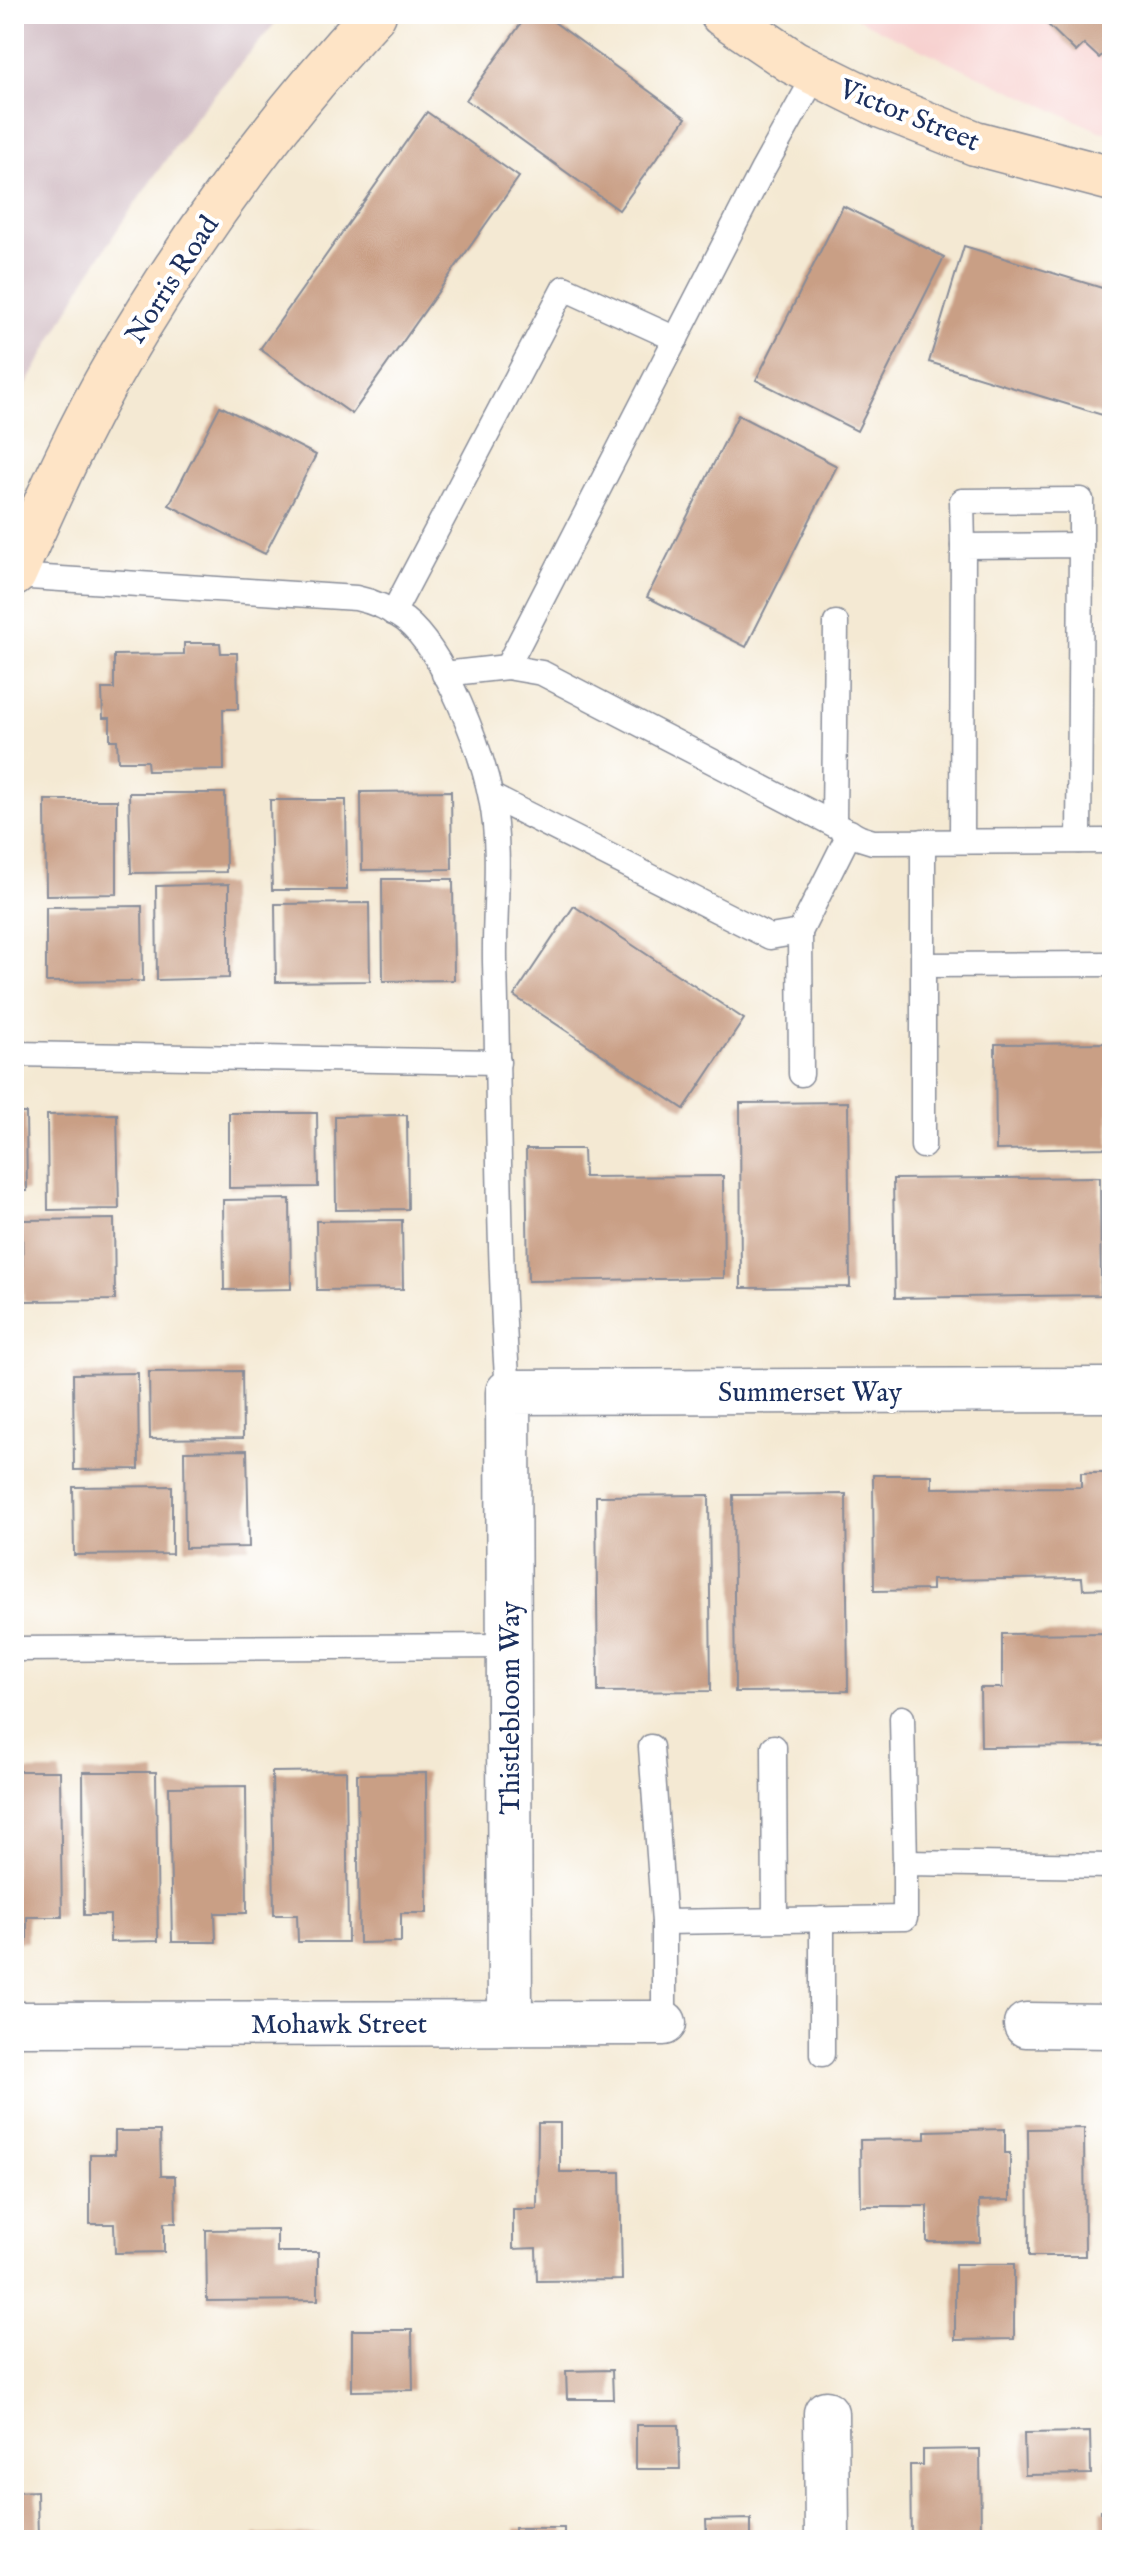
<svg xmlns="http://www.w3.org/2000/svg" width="1126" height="2554" viewBox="0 0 1126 2554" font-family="'IM FELL English',serif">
  <rect width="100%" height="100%" fill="#fff"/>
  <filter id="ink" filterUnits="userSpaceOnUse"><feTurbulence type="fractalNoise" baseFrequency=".0125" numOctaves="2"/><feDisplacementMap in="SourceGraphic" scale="16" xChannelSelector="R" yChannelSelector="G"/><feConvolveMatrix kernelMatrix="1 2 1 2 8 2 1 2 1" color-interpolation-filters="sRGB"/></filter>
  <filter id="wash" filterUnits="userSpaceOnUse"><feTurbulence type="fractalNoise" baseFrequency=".006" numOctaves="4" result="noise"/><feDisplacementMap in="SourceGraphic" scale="32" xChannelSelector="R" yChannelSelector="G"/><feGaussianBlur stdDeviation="1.8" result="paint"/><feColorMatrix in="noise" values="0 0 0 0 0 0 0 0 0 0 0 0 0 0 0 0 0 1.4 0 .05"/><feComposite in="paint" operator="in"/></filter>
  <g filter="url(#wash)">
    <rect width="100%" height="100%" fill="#f4e9d3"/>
    <polygon fill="#f7d0cf" points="849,14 1112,14 1112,133 1099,131 886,33"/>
    <polygon fill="#d2bec5" points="14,14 283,14 197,115 121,224 85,280 14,408"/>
    <g id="blocks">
      <g fill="#c99f85">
        <polygon points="528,14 543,14 686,118 619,210 466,100"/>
        <polygon points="1037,14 1112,14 1112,46 1099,58 1084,44 1076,52"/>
        <polygon points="427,112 519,177 352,414 260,349"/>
        <polygon points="843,206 944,257 857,431 756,380"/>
        <polygon points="964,246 1112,291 1112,418 929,362"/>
        <polygon points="220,406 316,455 265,554 169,505"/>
        <polygon points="738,415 837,466 746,647 647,597"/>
        <polygon points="184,643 220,643 221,653 237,653 238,709 223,709 224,770 148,771 147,761 118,761 117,740 110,740 110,718 103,718 102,689 114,689 114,655 184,654"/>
        <polygon points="451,791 452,869 362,870 361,792"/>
        <polygon points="129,793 225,793 226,872 131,873"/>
        <polygon points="45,800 117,800 117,894 46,895"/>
        <polygon points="270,800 346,800 347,890 272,890"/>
        <polygon points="382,879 453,879 454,980 383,981"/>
        <polygon points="229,884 229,978 157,980 156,886"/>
        <polygon points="369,903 370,981 276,982 275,904"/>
        <polygon points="142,906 143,981 46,982 46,907"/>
        <polygon points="574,906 744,1019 684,1109 514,996"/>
        <polygon points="1108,1043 1109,1148 996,1150 995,1044"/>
        <polygon points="848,1102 850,1287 741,1288 740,1103"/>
        <polygon points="14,1113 26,1113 27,1191 14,1191"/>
        <polygon points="229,1113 317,1113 318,1187 229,1188"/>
        <polygon points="117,1114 119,1209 48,1210 47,1115"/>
        <polygon points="407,1115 408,1209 336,1210 335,1116"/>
        <polygon points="526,1149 583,1149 584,1177 723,1176 724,1278 528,1281"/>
        <polygon points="1100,1177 1101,1295 895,1298 893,1179"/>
        <polygon points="290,1199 291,1289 224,1290 223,1200"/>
        <polygon points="114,1219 115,1300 23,1301 22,1220"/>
        <polygon points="402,1220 403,1289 317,1290 316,1221"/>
        <polygon points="242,1371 243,1438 150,1439 149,1372"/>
        <polygon points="138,1373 139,1469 74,1470 73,1374"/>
        <polygon points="247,1450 249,1547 185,1548 184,1451"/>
        <polygon points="1081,1473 1112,1473 1112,1588 1083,1589 1082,1578 932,1580 932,1590 874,1591 873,1475 932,1475 932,1488 1081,1487"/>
        <polygon points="172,1486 172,1554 74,1555 73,1487"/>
        <polygon points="846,1494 848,1691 735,1692 733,1495"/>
        <polygon points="709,1495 711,1691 598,1692 596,1496"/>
        <polygon points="1112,1633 1112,1746 981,1747 980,1688 1002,1688 1002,1634"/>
        <polygon points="14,1771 60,1771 62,1917 27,1917 27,1942 14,1942"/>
        <polygon points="346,1771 348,1942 298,1942 297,1915 274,1915 272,1772"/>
        <polygon points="83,1772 156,1772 158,1941 110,1942 110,1915 84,1915"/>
        <polygon points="426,1773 427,1913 401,1913 401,1942 359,1943 357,1774"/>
        <polygon points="246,1786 247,1913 215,1913 216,1942 172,1942 169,1787"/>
        <polygon points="538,2123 560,2123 560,2172 620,2172 622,2280 537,2281 536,2248 513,2249 513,2209 537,2209"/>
        <polygon points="1084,2128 1085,2256 1029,2256 1028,2129"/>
        <polygon points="1005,2129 1005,2153 1010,2153 1010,2200 979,2201 980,2242 927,2242 927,2206 861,2206 860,2140 925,2139 925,2131"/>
        <polygon points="115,2131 160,2131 161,2176 175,2176 176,2223 164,2223 164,2252 115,2253 114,2224 90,2224 90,2154 115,2154"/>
        <polygon points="277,2229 277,2252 318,2252 318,2300 207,2301 206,2230"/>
        <polygon points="955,2264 1014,2264 1014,2339 955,2340"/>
        <polygon points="352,2330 412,2330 413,2390 352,2391"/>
        <polygon points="612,2370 613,2399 567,2399 566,2371"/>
        <polygon points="1106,2421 1112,2421 1112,2470 1107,2470"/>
        <polygon points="636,2425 679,2425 680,2469 636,2469"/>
        <polygon points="1090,2432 1091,2474 1025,2475 1024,2433"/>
        <polygon points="980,2449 981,2540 911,2540 910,2465 923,2465 923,2450"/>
        <polygon points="37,2491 38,2540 14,2540 14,2492"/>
        <polygon points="1101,2510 1112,2510 1112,2540 1102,2540"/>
        <polygon points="751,2519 751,2540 707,2540 706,2520"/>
        <rect x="515" y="2528" width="49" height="12"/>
        <polygon points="320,2534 320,2540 254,2540 254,2535"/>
      </g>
    </g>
  </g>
  <g filter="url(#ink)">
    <use href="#blocks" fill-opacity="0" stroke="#888c98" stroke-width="2"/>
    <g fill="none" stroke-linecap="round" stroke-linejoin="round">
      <g stroke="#888c98" stroke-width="27">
        <g id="lane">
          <polyline points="963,546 962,501 1081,500 1081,545"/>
          <path d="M14 576 356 598C375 602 389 608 405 620 445 652 481 749 491 798 502 852 494 907 495 962 499 1105 498 1249 508 1392"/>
          <polyline points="393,613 564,288 676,339"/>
          <polyline points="507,667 763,169 816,74"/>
          <polyline points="444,674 507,667 542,673 860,838 873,842 1112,841"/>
          <polyline points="491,796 770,937 800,932 850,832"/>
          <polyline points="834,824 836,623"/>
          <polyline points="962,841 963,546 1081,545 1079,841"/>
          <polyline points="800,932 801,1074"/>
          <polyline points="924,965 1112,964"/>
          <polyline points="14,1054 498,1062"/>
          <polyline points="923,1146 923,841"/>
          <polyline points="14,1649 509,1646"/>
          <polyline points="902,1718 905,1863"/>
          <polyline points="651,1747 664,1922 905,1918 905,1863 1112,1866"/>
          <polyline points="774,1747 775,1919"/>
          <polyline points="822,1919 822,2054"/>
          <polyline points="664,1922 664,2023"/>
        </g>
      </g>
      <g stroke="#888c98" stroke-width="47">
        <g id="street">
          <polyline points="510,2023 508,1392 1112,1390"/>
          <polyline points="14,2024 664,2023"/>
          <polyline points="1026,2025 1112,2026"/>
          <polyline points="826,2413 827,2540"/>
        </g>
      </g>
      <g stroke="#888c98" stroke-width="47">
        <g id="secondary">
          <polyline points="722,14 793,62 882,106 975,143 1112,179"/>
          <path d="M14 574C46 502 78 429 118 361 191 237 276 119 374 14"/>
        </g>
      </g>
      <use href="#lane" stroke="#fff" stroke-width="24"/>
      <use href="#street" stroke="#fff" stroke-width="44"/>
      <use href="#secondary" stroke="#fee4c6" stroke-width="44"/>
    </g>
  </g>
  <g text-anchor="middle" stroke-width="8" stroke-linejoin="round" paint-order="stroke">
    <g font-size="28" fill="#1b2f5e" stroke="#fff">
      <text transform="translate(910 114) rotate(22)" y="10">Victor Street</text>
      <text transform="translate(171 279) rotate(-57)" y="10">Norris Road</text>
      <text x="810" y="1401">Summerset Way</text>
      <text transform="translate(509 1708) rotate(-90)" y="10">Thistlebloom Way</text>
      <text x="339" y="2033">Mohawk Street</text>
    </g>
  </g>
  <rect width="1126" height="2554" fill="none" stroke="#fff" stroke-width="48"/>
</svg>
